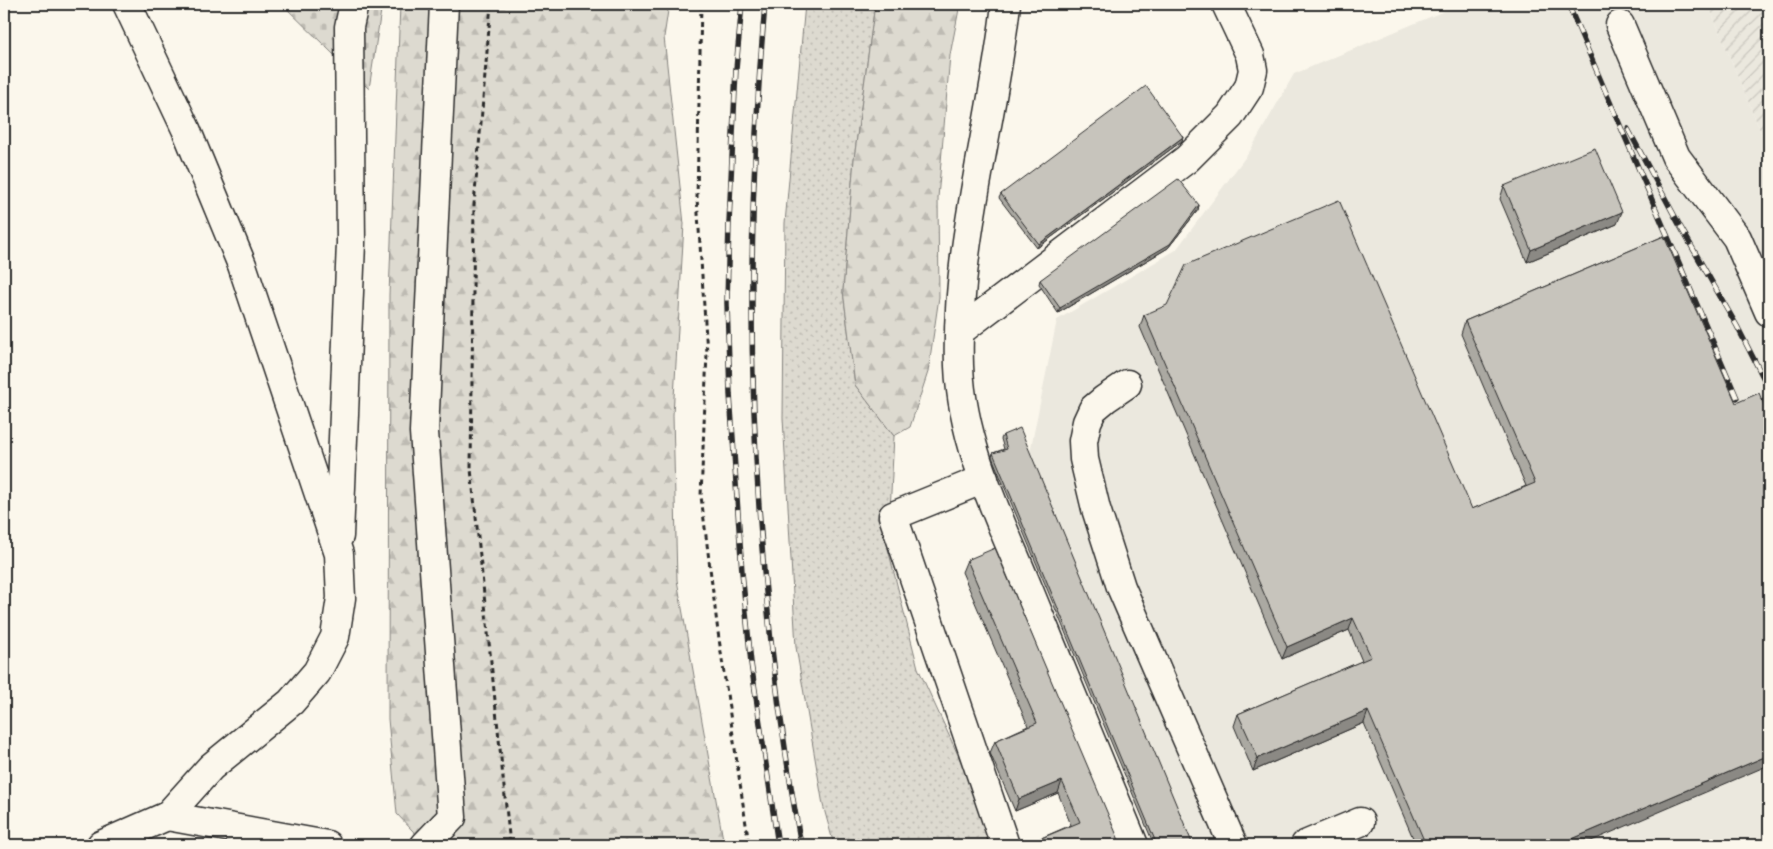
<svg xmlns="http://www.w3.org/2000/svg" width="1773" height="849" viewBox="0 0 1773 849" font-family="Caveat,sans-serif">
  <defs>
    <pattern id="industrial-furrows" width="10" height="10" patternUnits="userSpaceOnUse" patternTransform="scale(1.25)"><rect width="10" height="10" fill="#ebe8de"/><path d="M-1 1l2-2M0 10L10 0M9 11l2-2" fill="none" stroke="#cac7bf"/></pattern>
    <pattern id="grass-dots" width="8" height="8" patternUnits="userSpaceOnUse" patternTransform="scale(1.25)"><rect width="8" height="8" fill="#dddad0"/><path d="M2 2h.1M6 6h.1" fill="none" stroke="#bebbb3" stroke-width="1.8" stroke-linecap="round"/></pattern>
    <pattern id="forest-firs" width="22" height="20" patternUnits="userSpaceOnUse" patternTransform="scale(1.25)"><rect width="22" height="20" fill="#dddad0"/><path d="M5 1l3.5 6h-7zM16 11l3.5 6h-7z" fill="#bebbb3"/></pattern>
    <pattern id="cemetery-stones" width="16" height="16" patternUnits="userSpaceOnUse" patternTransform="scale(1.25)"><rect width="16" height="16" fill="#dddad0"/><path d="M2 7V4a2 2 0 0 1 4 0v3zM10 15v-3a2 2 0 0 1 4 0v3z" fill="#bebbb3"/></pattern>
  </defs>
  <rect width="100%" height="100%" fill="#fbf7ec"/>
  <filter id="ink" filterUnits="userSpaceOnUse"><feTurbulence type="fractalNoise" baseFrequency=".02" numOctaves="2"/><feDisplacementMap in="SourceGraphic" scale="10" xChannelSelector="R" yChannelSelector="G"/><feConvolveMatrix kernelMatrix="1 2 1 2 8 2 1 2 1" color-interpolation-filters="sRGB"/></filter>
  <g filter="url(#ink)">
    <polygon fill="#ebe8de" points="1461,4 1708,4 1769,152 1769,845 1190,845 1029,457 1057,320 1176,250 1250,151 1294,74"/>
    <polygon fill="url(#industrial-furrows)" points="1708,4 1769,4 1769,152"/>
    <polygon fill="url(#grass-dots)" stroke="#84827e" points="805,4 875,4 854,159 843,291 855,385 894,436 888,549 918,668 964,768 997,845 834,845 823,805 796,647 783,418 785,223"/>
    <g fill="url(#forest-firs)" stroke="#84827e">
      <polygon points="400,4 669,4 664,37 684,224 673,415 677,580 724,845 426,845 397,814 388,719 389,295"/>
      <polygon points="875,4 960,4 950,55 938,198 939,297 928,372 910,427 894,436 855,385 843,291 854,159"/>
    </g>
    <polygon fill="url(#cemetery-stones)" stroke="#84827e" points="282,4 382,4 369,89"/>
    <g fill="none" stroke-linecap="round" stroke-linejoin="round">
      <g stroke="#2b2b2b" stroke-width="31">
        <g id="minor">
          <path d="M1006 4C993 125 955 243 959 366 962 444 999 517 1028 588 1063 674 1099 760 1134 845"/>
          <polyline points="1620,25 1676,157 1737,238 1769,312"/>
          <polyline points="960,331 1187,159 1230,116 1249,87 1253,70 1250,55 1226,4"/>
          <polyline points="1127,384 1105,399 1093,409 1087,422 1083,441 1084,459 1096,509 1121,587 1233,845"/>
          <polyline points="984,479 893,516 1005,845"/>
          <polyline points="339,536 351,243 349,27 354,4"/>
          <polyline points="167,816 327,845"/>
          <polyline points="101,845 167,816 211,767 291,702 317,672 335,637 341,598 339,554 242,265 186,129 127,4"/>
          <polyline points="425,845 452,817 424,432 444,4"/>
          <polyline points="1305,845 1360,822"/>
        </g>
      </g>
      <g stroke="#2b2b2b" stroke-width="3" stroke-dasharray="5 4" stroke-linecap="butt">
        <polyline points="491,4 474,205 471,469 510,845"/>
        <polyline points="701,4 697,198 707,353 701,496 718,632 749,845"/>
      </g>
      <use href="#minor" stroke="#fbf7ec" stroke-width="28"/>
      <g stroke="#2b2b2b" stroke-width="5.5">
        <g id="rail">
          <polyline points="742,4 736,69 729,223 727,303 730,394 742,572 751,663 778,845"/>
          <path d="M765 4C740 286 750 566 801 845"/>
          <polyline points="1568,4 1737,398"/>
          <polyline points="1628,129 1680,226 1737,326 1769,389"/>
        </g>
      </g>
      <use href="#rail" stroke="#fbf7ec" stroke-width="4" stroke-dasharray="11" stroke-linecap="butt"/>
    </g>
    <g fill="#aba9a2" stroke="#2b2b2b">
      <polygon points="1183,137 1182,141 1037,248 999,198 1001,194"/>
      <polygon points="1504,186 1617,224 1527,262 1500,199"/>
      <polygon points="1199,205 1198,210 1168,248 1058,313 1039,284 1040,280"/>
      <polygon points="1664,236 1582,845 1416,845 1364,723 1253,771 1234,726 1238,714 1362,661 1349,630 1282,659 1140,327 1144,315 1472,509 1526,486 1461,334 1465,321"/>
      <polygon points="1003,435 1193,845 1154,845 992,457 993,453 1004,449 1001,439"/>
      <polygon points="967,560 1121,845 1031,845 1032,842 1071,825 1058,793 1015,811 990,753 995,741 1028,726 962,572"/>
    </g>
    <g fill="#8b8984" stroke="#2b2b2b">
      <polygon points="1183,137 1182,141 1037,248 1039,244"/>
      <polygon points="1199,205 1198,210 1168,248 1058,313 1060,308"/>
      <polygon points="1622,212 1617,224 1527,262 1531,250"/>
      <polygon points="1353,618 1349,630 1282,659 1287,647"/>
      <polygon points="1368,711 1364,723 1253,771 1258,758"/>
      <polygon points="1769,755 1769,765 1582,845 1558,845"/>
      <polygon points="1062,781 1058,793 1015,811 1019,799"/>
    </g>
    <g fill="#c7c4bc" stroke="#2b2b2b">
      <polygon points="1146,86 1183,137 1039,244 1001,194"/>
      <polygon points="1595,148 1622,212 1531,250 1504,186"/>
      <polygon points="1178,179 1199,205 1170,244 1060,308 1040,280"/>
      <polygon points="1339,200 1472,509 1535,483 1465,321 1664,236 1736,403 1759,393 1769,417 1769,755 1558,845 1426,845 1368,711 1258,758 1238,714 1371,657 1353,618 1287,647 1144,315 1167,305 1186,265"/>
      <polygon points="1020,428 1193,845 1157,845 993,453 1007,449 1003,435"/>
      <polygon points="995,548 1121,845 1033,845 1032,842 1080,822 1062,781 1019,799 995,741 1037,723 967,560"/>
    </g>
  </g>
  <rect width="1773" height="849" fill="none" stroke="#fbf7ec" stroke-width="20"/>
  <rect x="10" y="10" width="1753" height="829" fill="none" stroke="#2b2b2b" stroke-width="2" filter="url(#ink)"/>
</svg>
